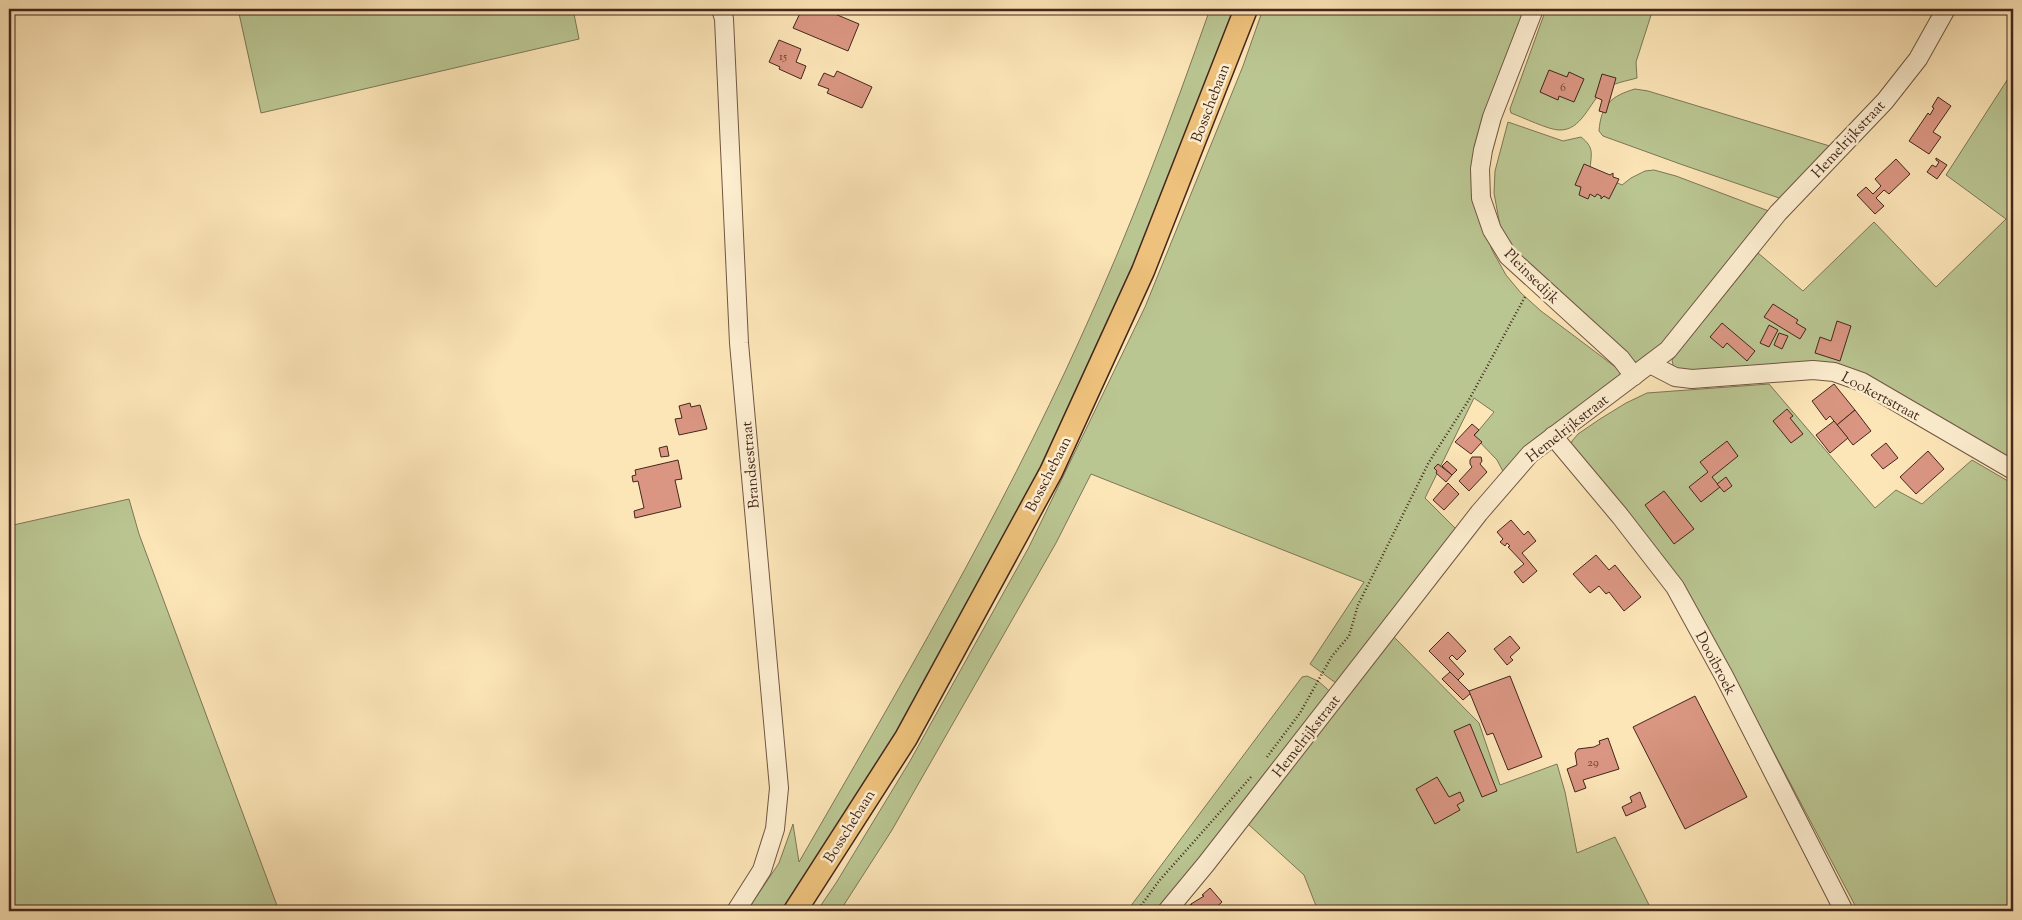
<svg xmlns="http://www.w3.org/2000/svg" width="2022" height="920" viewBox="0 0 2022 920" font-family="'Sorts Mill Goudy',serif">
  <rect width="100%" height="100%" fill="#fce5b7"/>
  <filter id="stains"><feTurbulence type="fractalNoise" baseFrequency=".004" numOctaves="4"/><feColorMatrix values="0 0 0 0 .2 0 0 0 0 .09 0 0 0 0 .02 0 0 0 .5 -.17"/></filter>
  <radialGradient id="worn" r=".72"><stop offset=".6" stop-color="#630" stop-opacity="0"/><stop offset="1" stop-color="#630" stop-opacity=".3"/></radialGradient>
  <g fill="#bac692" stroke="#7e7657">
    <polygon points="238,9 573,9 579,39 261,113"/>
    <path d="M1210 9H1240L1158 224 999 560 792 911H747L779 863 793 824 799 862C898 690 999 519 1081 337 1130 230 1171 120 1210 9Z"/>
    <polygon points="1263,9 1530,9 1486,134 1483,223 1492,250 1506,275 1521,293 1541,311 1630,378 1506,477 1497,460 1474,436 1494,412 1474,398 1425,498 1460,533 1340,686 1310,664 1364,582 1091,474 1056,543 892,830 840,911 817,911 836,883 910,761 1029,547 1145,307 1243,66"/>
    <path d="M1546 9H1653L1636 62 1637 78C1627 81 1612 83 1604 90 1589 102 1582 131 1559 130 1549 130 1522 117 1511 113L1510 109Z"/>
    <polygon points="2013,71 2013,460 1848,370 1687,375 1674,369 1672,360 1758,253 1803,291 1874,222 1936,287 2006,219 1946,175"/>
    <path d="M1635 89 1648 91 1833 147 1782 199 1683 165 1603 136 1599 131C1601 105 1611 96 1635 89Z"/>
    <path d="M1508 122 1563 141 1581 137C1595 148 1591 154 1590 170L1622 185 1631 178 1645 171 1654 170 1676 176 1774 213 1641 373 1516 266 1500 226 1494 193 1495 171Z"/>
    <polygon points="1769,384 1875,508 1896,490 1922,504 1972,460 2013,484 2013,911 1858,911 1725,660 1699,614 1571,446 1572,441 1578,434 1600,419 1626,403 1647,393"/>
    <polygon points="129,499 139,534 279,911 9,911 9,526"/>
    <polygon points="1394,637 1479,723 1500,785 1557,764 1565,792 1577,853 1615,837 1652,911 1318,911 1304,875 1248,824"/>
    <polygon points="1307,676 1318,681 1334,695 1166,911 1127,911 1302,677"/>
  </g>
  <g fill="#da9682" stroke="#43271c">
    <polygon points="802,9 823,9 859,24 848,51 793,28"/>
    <polygon points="779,40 801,49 796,62 806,66 801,79 779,69 780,67 769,62"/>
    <polygon points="1549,70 1567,77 1569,72 1584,79 1574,102 1559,96 1558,100 1540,92"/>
    <polygon points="837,71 872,87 862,108 827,93 829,89 818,85 824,73 834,77"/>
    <polygon points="1602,74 1616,78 1606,113 1599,111 1602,100 1595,97"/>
    <polygon points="1938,97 1951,106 1933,132 1941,137 1929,154 1909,141 1928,113 1930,115 1934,108 1932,107"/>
    <polygon points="1936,158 1947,165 1937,179 1927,172 1932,165 1936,167 1939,162 1936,160"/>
    <polygon points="1896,159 1910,174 1889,194 1884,190 1876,198 1884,206 1875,214 1857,195 1866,187 1873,194 1881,186 1875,179"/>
    <polygon points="1584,164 1610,175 1613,173 1613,177 1619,179 1609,199 1604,196 1601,199 1601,196 1597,194 1595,197 1590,194 1588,199 1579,195 1581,187 1575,185"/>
    <polygon points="1773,304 1798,320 1796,323 1806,329 1800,339 1764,317"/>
    <polygon points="1837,321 1851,326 1840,361 1815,353 1820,337 1831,341"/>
    <polygon points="1722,323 1755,351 1747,361 1727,343 1723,348 1710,337"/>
    <polygon points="1769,325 1778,330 1769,347 1760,343"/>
    <polygon points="1779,333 1788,336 1782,349 1774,345"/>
    <polygon points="1834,384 1855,410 1837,425 1830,416 1826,420 1812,401"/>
    <polygon points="690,403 691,407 700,405 707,429 679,435 675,419 682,418 679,406"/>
    <polygon points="1787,409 1793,416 1790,418 1803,434 1791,443 1773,421"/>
    <polygon points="1855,410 1871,431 1853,445 1837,425"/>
    <polygon points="1834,421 1848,438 1830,453 1816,435"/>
    <polygon points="1472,424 1479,430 1474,435 1482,442 1471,454 1455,442"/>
    <polygon points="1727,441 1738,456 1712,477 1720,487 1701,502 1689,487 1708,472 1700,462"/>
    <polygon points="1886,443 1898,458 1883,469 1871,455"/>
    <polygon points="667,446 669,456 661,457 659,448"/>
    <polygon points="1928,451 1944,469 1916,494 1900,477"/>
    <polygon points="1472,457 1481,457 1482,461 1480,464 1487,472 1469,491 1459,481 1472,467 1470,464 1470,460"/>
    <polygon points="678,460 682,479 675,480 681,507 635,518 634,511 644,508 638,481 633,482 632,476 636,475 635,470"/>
    <polygon points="1447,461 1457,470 1452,475 1442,466"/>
    <polygon points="1438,464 1452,475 1446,482 1436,473 1437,471 1434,468"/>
    <polygon points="1726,477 1732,486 1724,492 1717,484"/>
    <polygon points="1448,483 1459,494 1444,510 1433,500"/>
    <polygon points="1664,491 1694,529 1674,544 1645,505"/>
    <polygon points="1511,520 1524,535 1528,531 1536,541 1522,553 1537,571 1523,583 1514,572 1524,564 1508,547 1510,546 1507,543 1505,546 1500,542 1503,539 1497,532"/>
    <polygon points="1596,555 1609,570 1615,565 1641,597 1624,611 1609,592 1606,594 1599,586 1590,593 1573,574"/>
    <polygon points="1448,632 1466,651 1457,660 1452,655 1449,658 1464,674 1458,680 1429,651"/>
    <polygon points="1510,636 1520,648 1510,657 1513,660 1507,665 1494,649"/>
    <polygon points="1450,672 1471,693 1463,700 1442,679"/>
    <polygon points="1510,676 1542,757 1508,770 1493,733 1487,735 1469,691"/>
    <polygon points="1695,696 1747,797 1685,829 1633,727"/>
    <polygon points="1470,724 1497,791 1482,797 1454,731"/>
    <polygon points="1608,738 1619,769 1583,780 1586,788 1575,792 1567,769 1577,765 1575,753 1578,749 1594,747 1600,744 1599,741"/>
    <polygon points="1437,777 1449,797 1460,792 1464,801 1457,805 1460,810 1435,824 1416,789"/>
    <polygon points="1640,792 1646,807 1626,816 1622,807 1632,802 1630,797"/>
    <polygon points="1210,888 1222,902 1212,911 1198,911 1191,904 1204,896 1202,895"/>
    <polygon points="1191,904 1198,911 1183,911"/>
  </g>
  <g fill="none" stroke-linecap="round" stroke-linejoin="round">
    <g stroke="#715643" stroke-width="20">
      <g id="minor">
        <polyline points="721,9 724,19 739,343 779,788 775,829 762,870 736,911"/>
        <polyline points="1534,9 1492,117 1483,150 1480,169 1481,198 1492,230 1508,256 1621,359 1634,376"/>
        <polyline points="1650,364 1675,377 1692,379 1813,370 1834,372 1862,382 2013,470"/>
        <polyline points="1553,436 1620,516 1675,587 1724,676 1844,911"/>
        <polyline points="1167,911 1206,864 1479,513 1530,454 1668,350 1778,213 1885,101 1918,59 1946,9"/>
      </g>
    </g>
    <g stroke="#43271c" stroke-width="25">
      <polyline id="major" points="795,911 906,738 1051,472 1143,271 1246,9"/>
    </g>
    <g stroke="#43271c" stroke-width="2.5" stroke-dasharray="1 2.5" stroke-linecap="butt">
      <polyline points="1267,757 1300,713 1332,656 1349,636 1358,605 1429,462 1470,398 1526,295"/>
      <polyline points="1137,911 1159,881 1251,777"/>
    </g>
    <use href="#minor" stroke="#fdeed0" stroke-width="18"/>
    <use href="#major" stroke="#eec27c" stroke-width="22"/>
  </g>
  <g text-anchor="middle" stroke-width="5" stroke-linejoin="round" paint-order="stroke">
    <g font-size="12" fill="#694336">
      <text x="783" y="60">15</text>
      <text x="1563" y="91">6</text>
      <text x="1593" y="766">29</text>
    </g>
    <g font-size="15" fill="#43271c" stroke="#fdeed0">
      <text transform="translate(1210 103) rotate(-69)" y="5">Bosschebaan</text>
      <text transform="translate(1848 139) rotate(-47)" y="5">Hemelrijkstraat</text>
      <text transform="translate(1532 276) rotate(45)" y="5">Pleinsedijk</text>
      <text transform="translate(1881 396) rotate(28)" y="5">Lookertstraat</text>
      <text transform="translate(1567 428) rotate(-38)" y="5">Hemelrijkstraat</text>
      <text transform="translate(750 465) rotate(-95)" y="5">Brandsestraat</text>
      <text transform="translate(1048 474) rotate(-63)" y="5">Bosschebaan</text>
      <text transform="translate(1716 663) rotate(62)" y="5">Dooibroek</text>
      <text transform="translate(1306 736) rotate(-52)" y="5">Hemelrijkstraat</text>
      <text transform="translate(849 826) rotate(-58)" y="5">Bosschebaan</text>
    </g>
  </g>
  <rect width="2022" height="920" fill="none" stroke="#fce5b7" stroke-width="30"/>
  <rect x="10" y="10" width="2002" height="900" fill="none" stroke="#43271c" stroke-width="2.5"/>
  <rect x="15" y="15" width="1992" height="890" fill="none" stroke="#43271c"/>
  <rect width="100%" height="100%" filter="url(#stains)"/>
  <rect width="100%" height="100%" fill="url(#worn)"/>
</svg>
